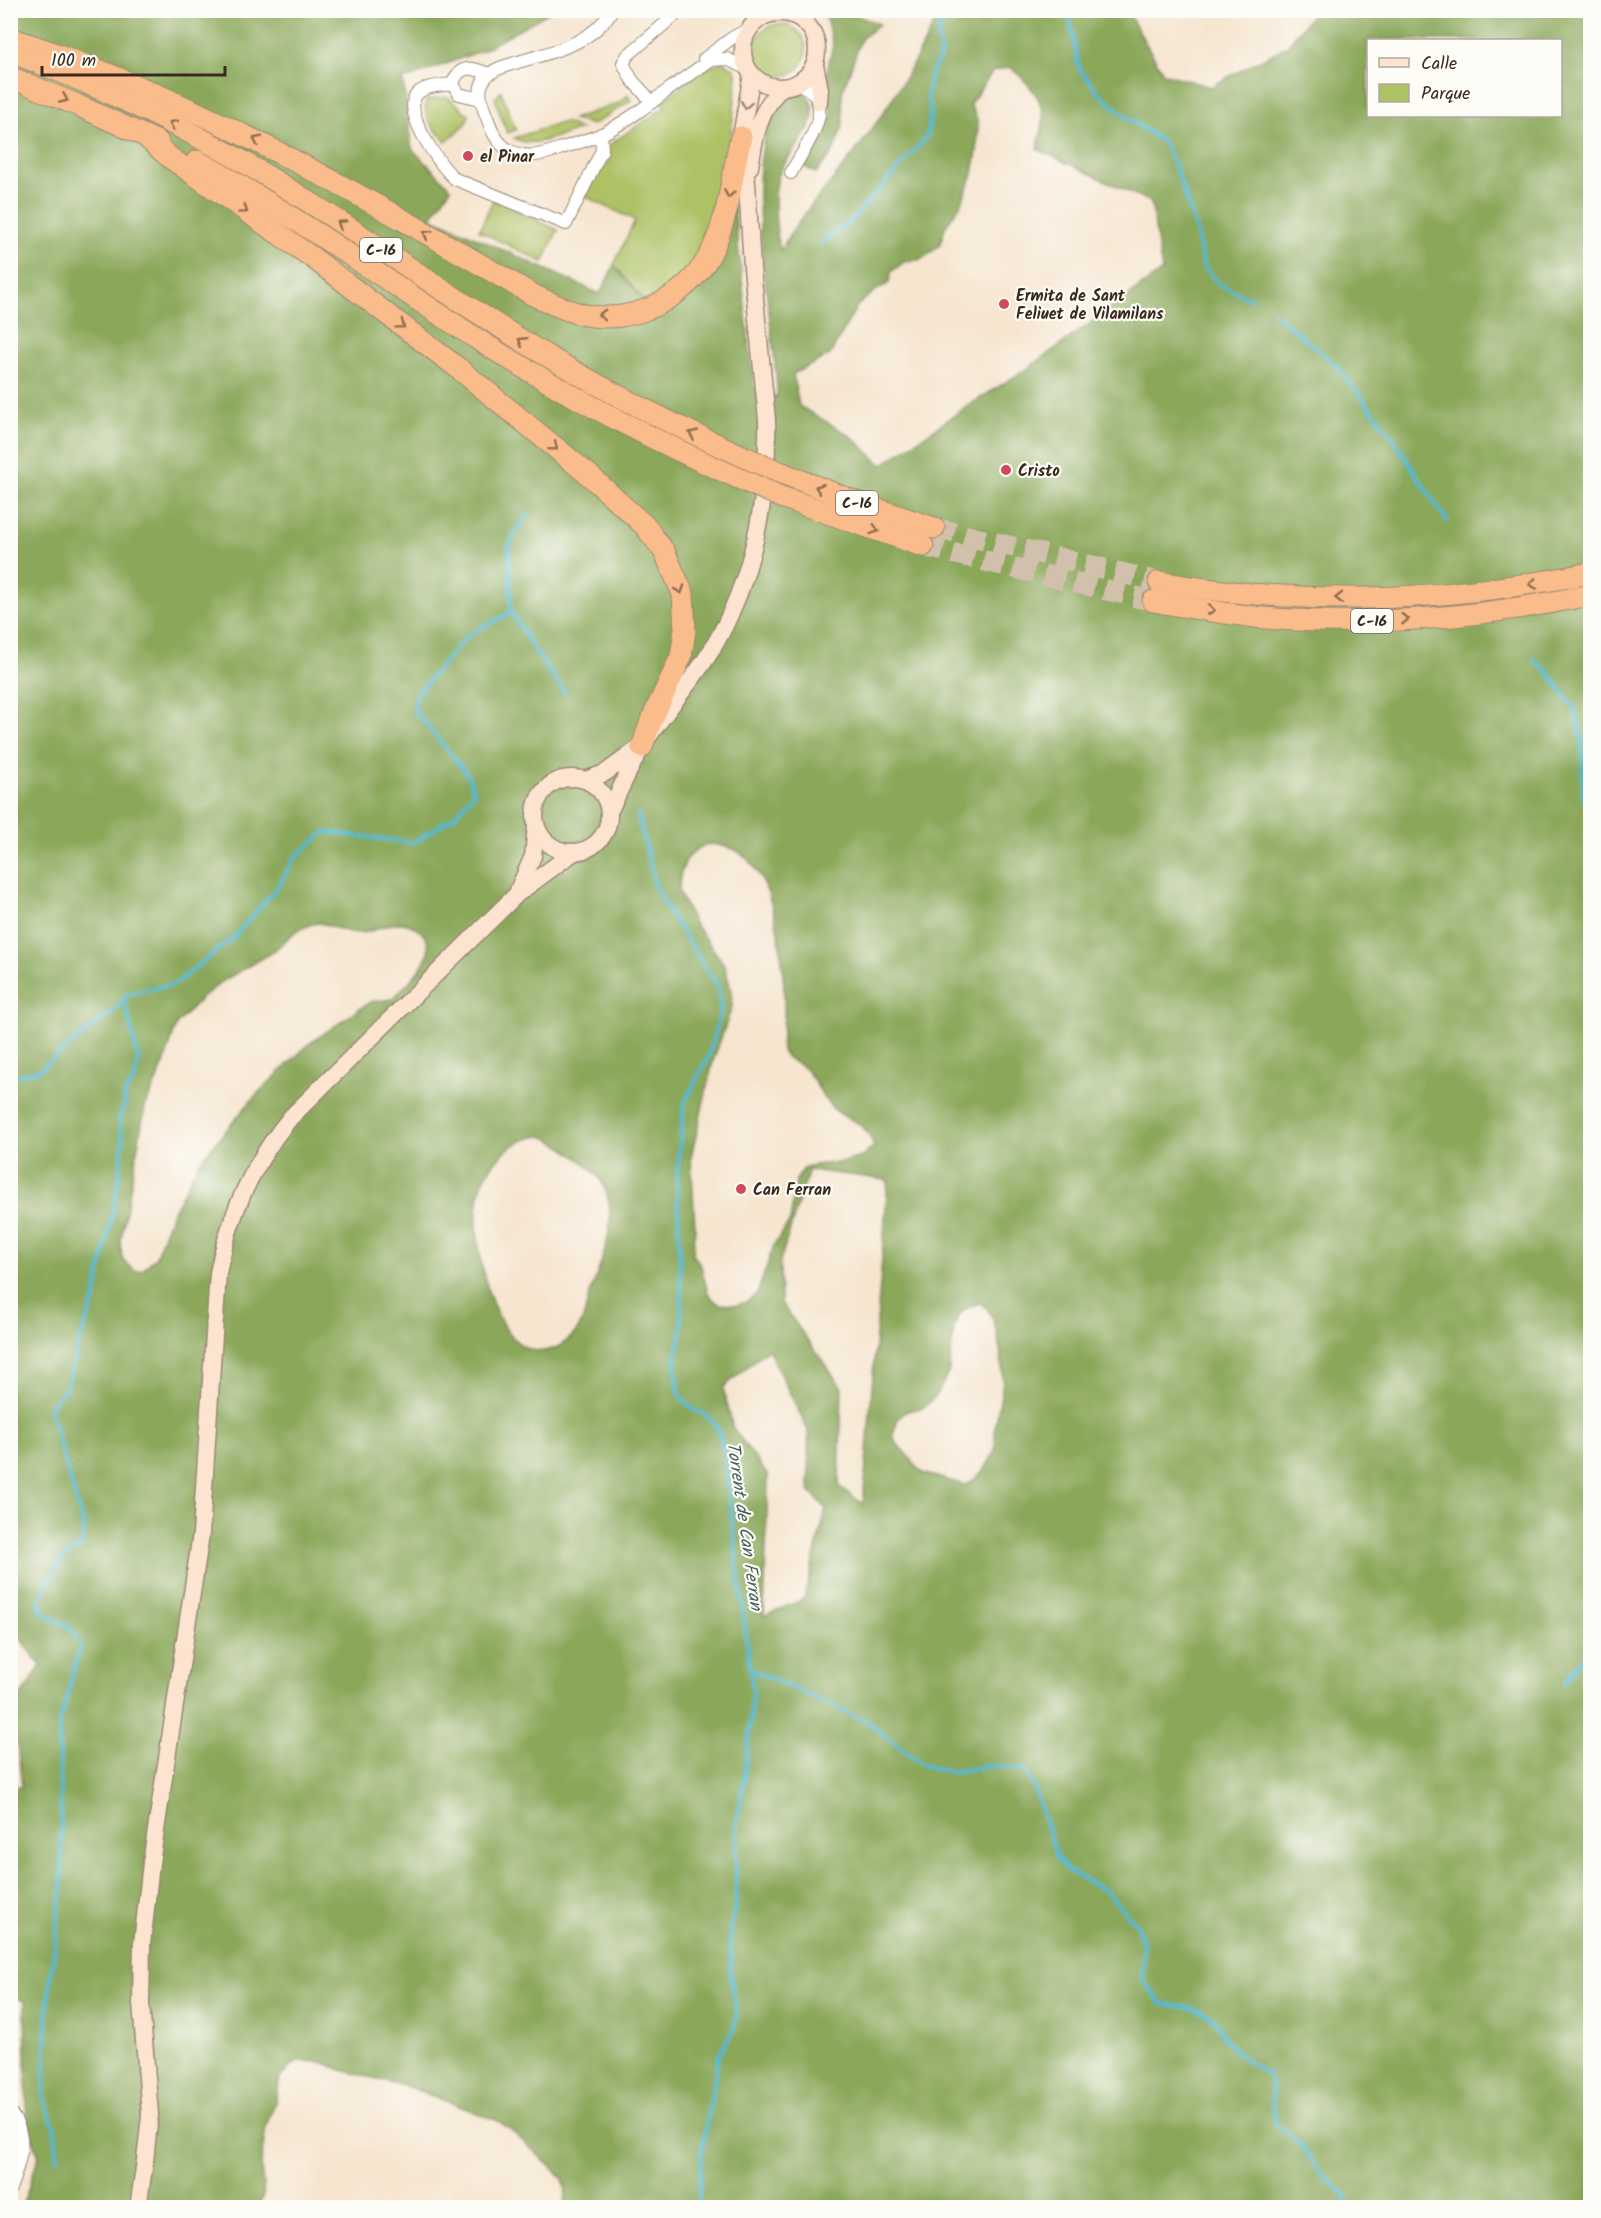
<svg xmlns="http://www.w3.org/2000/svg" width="1601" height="2218" viewBox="0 0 1601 2218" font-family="Kalam,sans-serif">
  <rect width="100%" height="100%" fill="#fdfcf7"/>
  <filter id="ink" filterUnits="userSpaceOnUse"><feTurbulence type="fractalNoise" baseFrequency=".0167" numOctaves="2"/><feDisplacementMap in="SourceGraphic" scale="12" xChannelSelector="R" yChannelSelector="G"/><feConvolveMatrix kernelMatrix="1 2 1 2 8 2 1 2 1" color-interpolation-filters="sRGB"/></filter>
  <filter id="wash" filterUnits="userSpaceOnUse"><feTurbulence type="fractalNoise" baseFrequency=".008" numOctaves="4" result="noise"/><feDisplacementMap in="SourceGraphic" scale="24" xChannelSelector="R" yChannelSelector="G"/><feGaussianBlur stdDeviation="1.35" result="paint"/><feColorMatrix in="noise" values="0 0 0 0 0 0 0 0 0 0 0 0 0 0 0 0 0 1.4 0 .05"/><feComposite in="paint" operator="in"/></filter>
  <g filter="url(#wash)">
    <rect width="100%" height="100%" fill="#f6e5cf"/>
    <g fill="#adc165" stroke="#747642" stroke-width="1.5">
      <circle cx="780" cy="50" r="26"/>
      <path d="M722 61 735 69 737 79C730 135 728 242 681 280 670 288 657 295 645 302L614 265 635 220 584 196 609 145 665 107 662 102 701 71Z"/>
      <polygon points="501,91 516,130 507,133 495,99"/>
      <polygon points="628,95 632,100 592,125 573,119 621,102"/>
      <path d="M448 97 469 115 466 124 446 142C434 128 422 119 426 100Z"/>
      <path d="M564 122 581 129C562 134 532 150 514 138Z"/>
      <polygon points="493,200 558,230 543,262 479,231"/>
    </g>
    <g fill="#8aa75a" stroke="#62683c" stroke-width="1.5" fill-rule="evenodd">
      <path d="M11 11H551L483 50 403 80 412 149 451 188 431 217 600 294 614 265 645 302 564 316 665 307 734 207 754 387 777 397C778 333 731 143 785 101 792 96 798 93 806 94 831 124 782 153 777 181 773 202 776 230 780 251 800 215 830 185 855 152 889 108 917 61 940 11H1127L1163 73 1210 87 1287 46 1315 11H1590V2207H561C567 2198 567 2190 563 2179L514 2132 498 2121 412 2088 342 2070 322 2062 300 2061 292 2065 280 2078 275 2103 266 2126 261 2165 264 2197 256 2207H22L39 2156 27 2124 25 2001 11 1997 10 1786 22 1787 13 1707 41 1666 17 1634 10 1632ZM1368 40H1560V116H1368ZM1010 67C1025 80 1045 98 1043 121 1043 130 1039 140 1037 149L1151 202 1162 271 1027 369 968 406 882 465 851 436 799 406 793 374 830 355 857 306 875 291 889 283 891 272 904 262 922 259 940 245 945 227 961 204 973 174 977 151 978 122 970 104 993 71ZM713 844C722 846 732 847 739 852 779 878 785 971 784 1014 784 1023 780 1043 782 1050 784 1059 797 1062 803 1067 815 1078 819 1092 829 1104 845 1124 862 1114 874 1146L862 1157 843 1162 814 1165 805 1167 796 1180 790 1221 774 1245 757 1294 744 1303 737 1305 719 1304 713 1299 708 1293 701 1266 693 1254 695 1227 691 1157 713 1061 732 1007 731 989 724 964 694 923 679 892 680 876 686 860 697 849 705 845ZM320 923C333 926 348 934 360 933 374 932 386 923 400 923 409 923 415 926 421 932 444 953 407 984 392 999L370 1002 310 1043 256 1095 200 1161 171 1215 156 1256 143 1270 135 1271 123 1260 120 1245 145 1107 164 1064 176 1025 202 997 223 981 274 951 296 931 312 924ZM542 1136C555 1140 592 1167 600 1179 622 1213 603 1259 590 1293 587 1301 586 1310 583 1319 577 1336 557 1353 538 1351 490 1347 472 1240 478 1202 482 1170 508 1138 542 1136ZM809 1170 888 1180 863 1504 839 1486 842 1388 781 1303 780 1261ZM979 1303C998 1308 1005 1372 1002 1389 1000 1403 996 1417 995 1431 994 1437 997 1443 995 1449 991 1463 978 1479 965 1485L922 1473 895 1441 893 1434 898 1419 905 1412 924 1407 937 1395 949 1371 954 1328 959 1315 965 1309ZM768 1349 808 1431 809 1491 826 1508 804 1599 764 1616 768 1476 733 1428 723 1388Z"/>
      <polygon points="824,11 845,11 879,24 861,39 842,93 843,126 833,152 816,173 802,165 819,135 831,119 827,72 833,44"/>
    </g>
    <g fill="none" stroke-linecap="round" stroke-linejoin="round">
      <g stroke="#51b9cf" stroke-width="4">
        <polyline points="1068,10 1079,68 1098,92 1125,116 1163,142 1176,168 1196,229 1204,267 1220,285 1251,299"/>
        <path d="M820 243 850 222 926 138C931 127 929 118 931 106L927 99C928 91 929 82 931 74 937 59 946 55 937 38L945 10"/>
        <polyline points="1274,313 1335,364 1386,428 1447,521"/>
        <polyline points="511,612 537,654 565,693"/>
        <polyline points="1533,659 1548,672 1574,708 1582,738 1583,797 1590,813"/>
        <polyline points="638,814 655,886 672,917 718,986 721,1011 709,1055 684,1104 677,1175 682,1327 675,1364 680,1396 692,1409 706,1415 718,1429 724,1452 753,1693 744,1780 736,1824 736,1902 730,1931 731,1979 737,2016 733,2030 719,2054 702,2150 698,2208"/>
        <polyline points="10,1078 39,1070 117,1008 127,994 175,984 233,938 277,888 296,856 325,832 413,843 456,815 474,793 468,775 414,710 417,694 467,636 511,612 509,545 516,530 529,514"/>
        <path d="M750 1669 868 1722 923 1765 951 1772 990 1766 1022 1769 1031 1779 1057 1857 1067 1870 1107 1892 1137 1925 1143 1943V1979L1161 2004C1177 2006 1198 2007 1211 2017 1220 2023 1221 2032 1226 2040 1237 2056 1255 2065 1270 2076L1275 2123 1301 2145 1319 2172 1346 2195V2208"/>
        <polyline points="1565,1682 1590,1647"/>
        <path d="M57 2159 55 2130 44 2097 48 2002 62 1886 59 1725 81 1643 70 1628 43 1613 39 1602C51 1577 55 1558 82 1546L84 1527 49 1407 66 1389 81 1336 95 1298 118 1185 123 1141 119 1119 125 1101 124 1095 135 1078 138 1058 124 998"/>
      </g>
    </g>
  </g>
  <g filter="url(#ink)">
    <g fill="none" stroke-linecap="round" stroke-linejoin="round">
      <g stroke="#d1c0ac" stroke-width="21" stroke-dasharray="21 10" stroke-linecap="butt">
        <polyline points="934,528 1159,582"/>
        <polyline points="923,546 1153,601"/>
      </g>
      <g stroke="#988876" stroke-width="14">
        <g id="minor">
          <path d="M612 10C592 45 550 52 515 63 505 66 493 69 486 77 476 89 481 102 486 115 491 128 495 141 507 149 524 160 542 155 559 149 574 144 588 140 602 134 641 114 674 83 711 60L727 59 748 69"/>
          <polyline points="808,10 808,25"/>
          <polyline points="704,59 732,38 750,28"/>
          <path d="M453 84C441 86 426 85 417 94 401 111 440 166 455 179L566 224 602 150 601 134"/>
          <path d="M453 84C459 64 473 67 488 74"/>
          <polyline points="453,84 459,94 480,99"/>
          <polyline points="652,102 632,80 623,63 628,55 681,10"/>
          <path d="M791 173C805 145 844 100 796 83"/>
          <path d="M10 2112C30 2139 20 2160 10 2189"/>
        </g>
      </g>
      <g stroke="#988876" stroke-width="19">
        <g id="secondary">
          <circle cx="780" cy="50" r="37"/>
          <polyline points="815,65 820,89 819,102"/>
          <path d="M750 167C755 136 759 110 782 87"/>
          <circle cx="572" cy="815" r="37"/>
          <polyline points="585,780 605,773 638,749"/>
          <path d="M609 812C620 791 629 768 642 747 662 714 690 685 711 651 752 583 769 499 767 420L752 268 747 183 742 158 741 137 752 74"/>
          <polyline points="518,890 533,856 536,826"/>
          <path d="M138 2208 145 2161 150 2115 141 2003 142 1944 151 1863 201 1534 218 1273C229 1216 253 1163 290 1118L517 894 574 852"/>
        </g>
      </g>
      <g stroke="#988876" stroke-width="23">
        <g id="motorway">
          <path d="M10 38C199 100 363 196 533 295 550 303 567 311 585 315 639 325 694 294 715 244 730 210 732 172 741 137"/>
          <path d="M10 52C90 82 166 118 240 160 346 221 444 295 549 357 613 395 679 428 747 458"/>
          <polyline points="10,77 77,105 158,142"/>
          <polyline points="147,138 169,157 313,258 458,368 590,476 644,525 664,551 683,594 685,630 681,657 651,721 642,747"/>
          <path d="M197 161C297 216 391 284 488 346 570 397 656 442 745 481"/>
          <polyline points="782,473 856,502 934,528"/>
          <polyline points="781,497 923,546"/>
          <path d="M1159 582C1307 607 1444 602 1590 573"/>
          <path d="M1153 601C1199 609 1247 618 1294 620 1394 625 1493 615 1590 595"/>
        </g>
      </g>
      <use href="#minor" stroke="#fff" stroke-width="12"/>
      <use href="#secondary" stroke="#fde4d0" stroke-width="16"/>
      <use href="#motorway" stroke="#f9bc8a" stroke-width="21"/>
      <g stroke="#988876" stroke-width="23" stroke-linecap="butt">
        <g id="motorway-bridge">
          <polyline points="747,458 782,473"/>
          <polyline points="745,481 781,497"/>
        </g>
      </g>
      <use href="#motorway-bridge" stroke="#f9bc8a" stroke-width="21"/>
    </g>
    <defs><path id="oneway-chevron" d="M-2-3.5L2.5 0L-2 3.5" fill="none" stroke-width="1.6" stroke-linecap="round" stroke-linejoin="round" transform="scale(1.5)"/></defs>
    <g stroke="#906c4f">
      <use href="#oneway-chevron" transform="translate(64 99) rotate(23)"/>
      <use href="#oneway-chevron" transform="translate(173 124) rotate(-153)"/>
      <use href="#oneway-chevron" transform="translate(257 140) rotate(-153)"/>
      <use href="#oneway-chevron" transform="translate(729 194) rotate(100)"/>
      <use href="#oneway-chevron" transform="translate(244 210) rotate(35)"/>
      <use href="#oneway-chevron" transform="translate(341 224) rotate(-147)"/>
      <use href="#oneway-chevron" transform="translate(427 234) rotate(-150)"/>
      <use href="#oneway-chevron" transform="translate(602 315) rotate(-179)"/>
      <use href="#oneway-chevron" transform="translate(401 325) rotate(37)"/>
      <use href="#oneway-chevron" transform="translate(522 341) rotate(-148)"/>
      <use href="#oneway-chevron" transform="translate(693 434) rotate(-155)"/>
      <use href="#oneway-chevron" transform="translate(554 447) rotate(40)"/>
      <use href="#oneway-chevron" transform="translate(819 488) rotate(-158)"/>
      <use href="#oneway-chevron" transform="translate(875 530) rotate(18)"/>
      <use href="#oneway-chevron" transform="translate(1533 584) rotate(171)"/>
      <use href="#oneway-chevron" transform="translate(680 590) rotate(72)"/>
      <use href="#oneway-chevron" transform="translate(1339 598) rotate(-179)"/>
      <use href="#oneway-chevron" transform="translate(1211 610) rotate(8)"/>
      <use href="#oneway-chevron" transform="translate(1405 619) rotate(-3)"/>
    </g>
    <use stroke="#9c8777" href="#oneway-chevron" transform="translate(746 105) rotate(100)"/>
  </g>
  <g fill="#d1495b" stroke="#fdfcf7" stroke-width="2">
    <circle cx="468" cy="156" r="6"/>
    <circle cx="1004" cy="304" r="6"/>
    <circle cx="1006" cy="470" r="6"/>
    <circle cx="741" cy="1189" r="6"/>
  </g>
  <g text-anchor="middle" stroke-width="4.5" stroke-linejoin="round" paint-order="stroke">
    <g fill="#fdfcf7" stroke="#75695f" stroke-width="1.5">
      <rect x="360" y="238" width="42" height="24" rx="4.5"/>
      <rect x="836" y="491" width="42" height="24" rx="4.5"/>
      <rect x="1351" y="609" width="42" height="24" rx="4.5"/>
    </g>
    <g font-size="15" font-weight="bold" fill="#3b2a1e">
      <text x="381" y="255">C-16</text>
      <text x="857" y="508">C-16</text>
      <text x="1372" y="626">C-16</text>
    </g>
    <g font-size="16" font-weight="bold" fill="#3b2a1e" stroke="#fdfcf7" text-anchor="start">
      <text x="480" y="162">el Pinar</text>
      <text x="1016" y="301">Ermita de Sant<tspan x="1016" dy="18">Feliuet de Vilamilans</tspan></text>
      <text x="1018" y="476">Cristo</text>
      <text x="753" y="1195">Can Ferran</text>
    </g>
    <g font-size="18" font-style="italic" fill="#435c5c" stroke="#fdfcf7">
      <text transform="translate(745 1526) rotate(82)" y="6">Torrent de Can Ferran</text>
    </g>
  </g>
  <rect width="1601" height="2218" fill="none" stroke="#fdfcf7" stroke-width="36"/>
  <rect x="1367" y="39" width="195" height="78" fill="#fdfcf7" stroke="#afa8a0" stroke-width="1.5"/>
  <rect x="1379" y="58" width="30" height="9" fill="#fde4d0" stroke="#afa8a0" stroke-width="1.5"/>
  <text x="1421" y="69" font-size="18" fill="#3b2a1e">Calle</text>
  <rect x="1379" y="84" width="30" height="18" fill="#adc165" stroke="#afa8a0" stroke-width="1.5"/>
  <text x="1421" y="99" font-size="18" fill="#3b2a1e">Parque</text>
  <path d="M42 66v9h183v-9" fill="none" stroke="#3b2a1e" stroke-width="3"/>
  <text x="51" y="66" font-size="18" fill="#3b2a1e" stroke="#fdfcf7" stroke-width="4.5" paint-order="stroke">100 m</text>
</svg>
